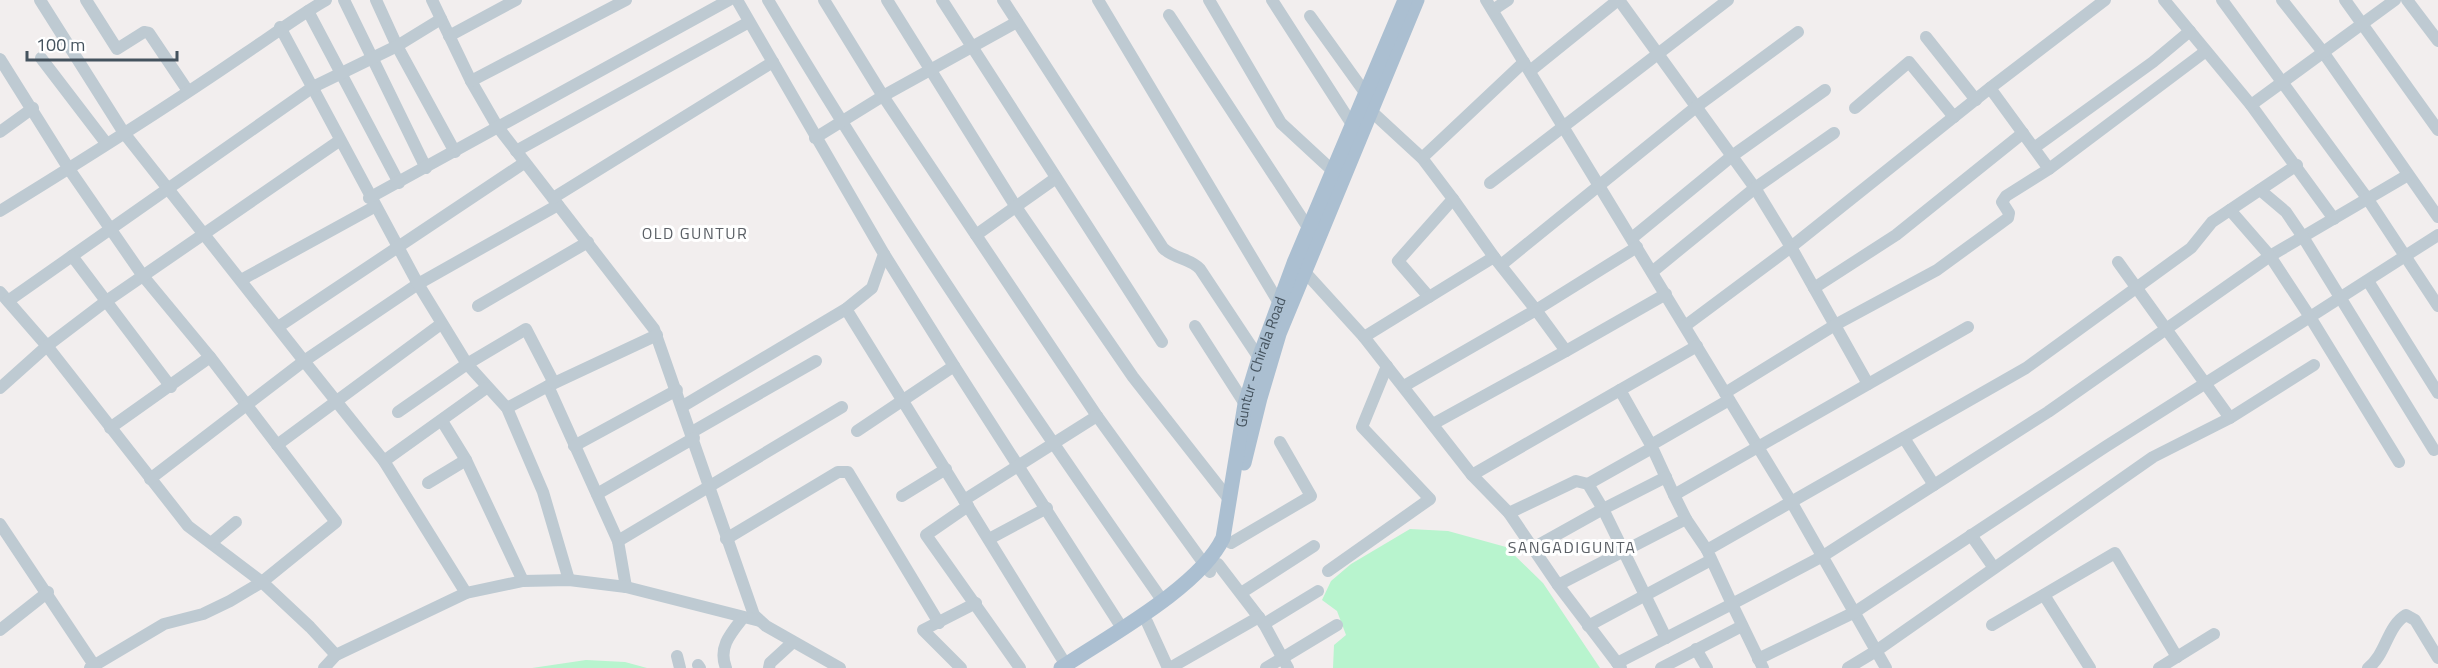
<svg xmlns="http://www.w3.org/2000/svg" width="2438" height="668" viewBox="0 0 2438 668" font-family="'Titillium Web',sans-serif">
  <rect width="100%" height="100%" fill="#f2eeee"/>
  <g fill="#b8f4ce">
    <polygon points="1410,529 1448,531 1506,547 1543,583 1600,668 1333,668 1334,645 1346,635 1337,611 1322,600 1331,581 1351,564"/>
    <polygon points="586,660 625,662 647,668 532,668"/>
  </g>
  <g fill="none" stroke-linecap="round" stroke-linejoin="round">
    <g stroke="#becad2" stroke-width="12">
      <polyline points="40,0 124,133 304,361 418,284 467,364 507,408 543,492 569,580"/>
      <polyline points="86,0 117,49 144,32 149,33 188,91"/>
      <polyline points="344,0 426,168"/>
      <polyline points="376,0 397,46 455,152"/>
      <polyline points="432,0 471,81 497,126 654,329 754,615 766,626 840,668"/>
      <path d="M768 0C890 206 1025 404 1162 600"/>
      <polyline points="824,0 883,96 1097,416 1210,572"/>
      <polyline points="887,0 1016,207 1133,377 1228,498"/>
      <polyline points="942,0 1162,342"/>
      <path d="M1003 0 1163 248C1174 259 1190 258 1200 269L1259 358"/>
      <polyline points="1098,0 1279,303"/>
      <polyline points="1209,0 1281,123 1334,172"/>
      <polyline points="1272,0 1353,126"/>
      <polyline points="1486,0 1792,503 1886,668"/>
      <polyline points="1619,0 1755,188 1791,247 1990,88 2105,0"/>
      <polyline points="2164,0 2251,105 2334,219"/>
      <polyline points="2222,0 2367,198 2438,306"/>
      <polyline points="2282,0 2323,52 2438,217"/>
      <polyline points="2345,0 2438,130"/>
      <polyline points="2407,0 2438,41"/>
      <polyline points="1493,10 1508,0"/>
      <polyline points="308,11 399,183"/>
      <polyline points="1169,15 1309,229"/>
      <polyline points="1310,16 1366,94"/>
      <polyline points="280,27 418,284 558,205"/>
      <polyline points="449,36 516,0"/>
      <polyline points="1926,37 1976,100"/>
      <polyline points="41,58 106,143"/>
      <polyline points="0,59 69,169 143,276 210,357 336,522 262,582 230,601 203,614 164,624 90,668"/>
      <polyline points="1530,71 1618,0"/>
      <polyline points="471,81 626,0"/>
      <polyline points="1990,88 2049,169"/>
      <polyline points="2251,105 2395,0"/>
      <polyline points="1855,108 1909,62 1954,117"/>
      <polyline points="1371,111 1422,158 1453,199 1398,261 1429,297"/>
      <polyline points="0,132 33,108"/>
      <polyline points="815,138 883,96 1017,22"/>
      <polyline points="2034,148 2153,62 2190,31"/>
      <polyline points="516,151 749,22"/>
      <polyline points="1422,158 1524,62"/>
      <polyline points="2297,165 2212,222 2191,248 2026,368 1707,550 1732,604 1823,556 2048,412 2270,256 2408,175"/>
      <polyline points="1490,183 1728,0"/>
      <polyline points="2260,190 2286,212 2303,237 2434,450"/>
      <polyline points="369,198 729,0"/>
      <polyline points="553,198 773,62"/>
      <polyline points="1453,199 1494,257"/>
      <path d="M0 211C83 160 166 108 246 53 273 35 298 16 326 0"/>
      <polyline points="976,235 1056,178"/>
      <polyline points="1632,238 1732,156 1825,90"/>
      <polyline points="884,254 954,366"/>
      <polyline points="72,256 313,87 397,46 441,19"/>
      <polyline points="2118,262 2230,418"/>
      <polyline points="1501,265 1696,107 1798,32"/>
      <polyline points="1304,271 1364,337 1472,475 1509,513 1558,585 1621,668"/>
      <polyline points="1652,272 1755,188 1834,133"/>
      <polyline points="241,280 374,207"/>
      <polyline points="2368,281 2438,393"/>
      <polyline points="1814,288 1896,235 2023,133"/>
      <polyline points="0,292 47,346 188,526 262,582 310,627 336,655"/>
      <polyline points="8,301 72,256 171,387"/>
      <polyline points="478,306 588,242"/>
      <polyline points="846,309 1066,665"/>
      <polyline points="1195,326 1245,404"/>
      <polyline points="1685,326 1791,247 1868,384"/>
      <polyline points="278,327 524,163"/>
      <polyline points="1364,337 1494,257 1536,310 1637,247"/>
      <polyline points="1566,351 1666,294"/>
      <polyline points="548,386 657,335"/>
      <polyline points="1404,386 1536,310 1566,351 1433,424"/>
      <polyline points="0,388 47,346 105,302 339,141"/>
      <polyline points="1725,393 1835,325 1937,270 2008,218 2009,213 2002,202 2006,196 2049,169 2206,51"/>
      <polyline points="683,406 846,309 872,288 884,254 737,0"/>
      <polyline points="507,408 548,386 618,541 626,587"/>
      <polyline points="398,412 467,364 526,329 554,383"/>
      <polyline points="442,421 466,460 523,581"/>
      <polyline points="110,428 210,357"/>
      <polyline points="857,431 954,366 1122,628"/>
      <polyline points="692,432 816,361"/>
      <polyline points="1904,438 1934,485"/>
      <polyline points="277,445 441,324"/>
      <polyline points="1651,445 1620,390 1697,346"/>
      <polyline points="574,446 677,390"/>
      <polyline points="384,461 486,388"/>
      <polyline points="2399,462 2310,317 2438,235"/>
      <polyline points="1472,475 1620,390"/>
      <polyline points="150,479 304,361 384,461 466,593"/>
      <polyline points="428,483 466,460"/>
      <polyline points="1588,484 1652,448"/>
      <polyline points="597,494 694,438"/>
      <polyline points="1674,495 1651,445 1729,400"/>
      <polyline points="902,496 946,469"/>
      <polyline points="964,500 1097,416"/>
      <polyline points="968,506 926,535 1020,668"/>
      <polyline points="1509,513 1576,481 1588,484 1603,509 1666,477"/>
      <polyline points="1686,519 1674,495 1968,327"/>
      <polyline points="0,524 96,668"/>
      <polyline points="1971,535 1994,568"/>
      <polyline points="726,539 838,472 848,472 939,623"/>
      <polyline points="989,539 1047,508"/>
      <polyline points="618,541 842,407"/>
      <polyline points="211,543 236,522"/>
      <polyline points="1231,543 1311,496 1280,442"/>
      <polyline points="1533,548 1603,509 1666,638"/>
      <polyline points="1218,564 1264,624 1288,668"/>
      <polyline points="1328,571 1430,499 1362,427 1387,366"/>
      <polyline points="1558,585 1686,519 1707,550"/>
      <polyline points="1241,593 1314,546"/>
      <polyline points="2044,595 2090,668"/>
      <polyline points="1147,622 1168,668"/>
      <polyline points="1264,624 1318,591"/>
      <polyline points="1992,625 2115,553 2177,657"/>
      <polyline points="1588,626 1711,560"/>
      <polyline points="0,630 48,592"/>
      <polyline points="1696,649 1707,668"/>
      <polyline points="677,656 680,668"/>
      <polyline points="1758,659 1855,612 2105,447 2310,317 2270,256 2230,210"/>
      <polyline points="1617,663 1732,604 1763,668"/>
      <polyline points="698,665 700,668"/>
      <polyline points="324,668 336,655 466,593 523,581 569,580 626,587 760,621"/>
      <path d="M726 668C718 648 730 634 742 619"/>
      <polyline points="769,668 770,663 793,642"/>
      <polyline points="961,668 923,630 976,603"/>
      <polyline points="1170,668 1259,617"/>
      <polyline points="1266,668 1337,625"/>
      <polyline points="1661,668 1742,626"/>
      <polyline points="1848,668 1876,651 2153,457 2230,418 2314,365"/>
      <polyline points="2159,668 2214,634"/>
      <path d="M2368 668C2386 655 2387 626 2406 615L2415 620 2438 658"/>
    </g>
    <g stroke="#abbfd1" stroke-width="15">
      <polyline points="1244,463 1260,398 1279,334 1417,0"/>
      <path id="s1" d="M1061 668C1107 637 1200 587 1223 538L1245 404 1259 358 1294 263 1405 0"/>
    </g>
  </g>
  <g text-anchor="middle" stroke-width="6" stroke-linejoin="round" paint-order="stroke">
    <g font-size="15" fill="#45535e" stroke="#fff">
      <text dy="5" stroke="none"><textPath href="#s1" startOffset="390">Guntur - Chirala Road</textPath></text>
    </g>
    <g font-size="16" letter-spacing="1.5" fill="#5a5f65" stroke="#fff">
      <text x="695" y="239">OLD GUNTUR</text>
      <text x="1572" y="553">SANGADIGUNTA</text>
    </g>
  </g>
  <path d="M27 51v9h150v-9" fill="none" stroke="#45535e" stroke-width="3"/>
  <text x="36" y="51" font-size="18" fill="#45535e" stroke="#ffffff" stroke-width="4.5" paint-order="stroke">100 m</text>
</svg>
